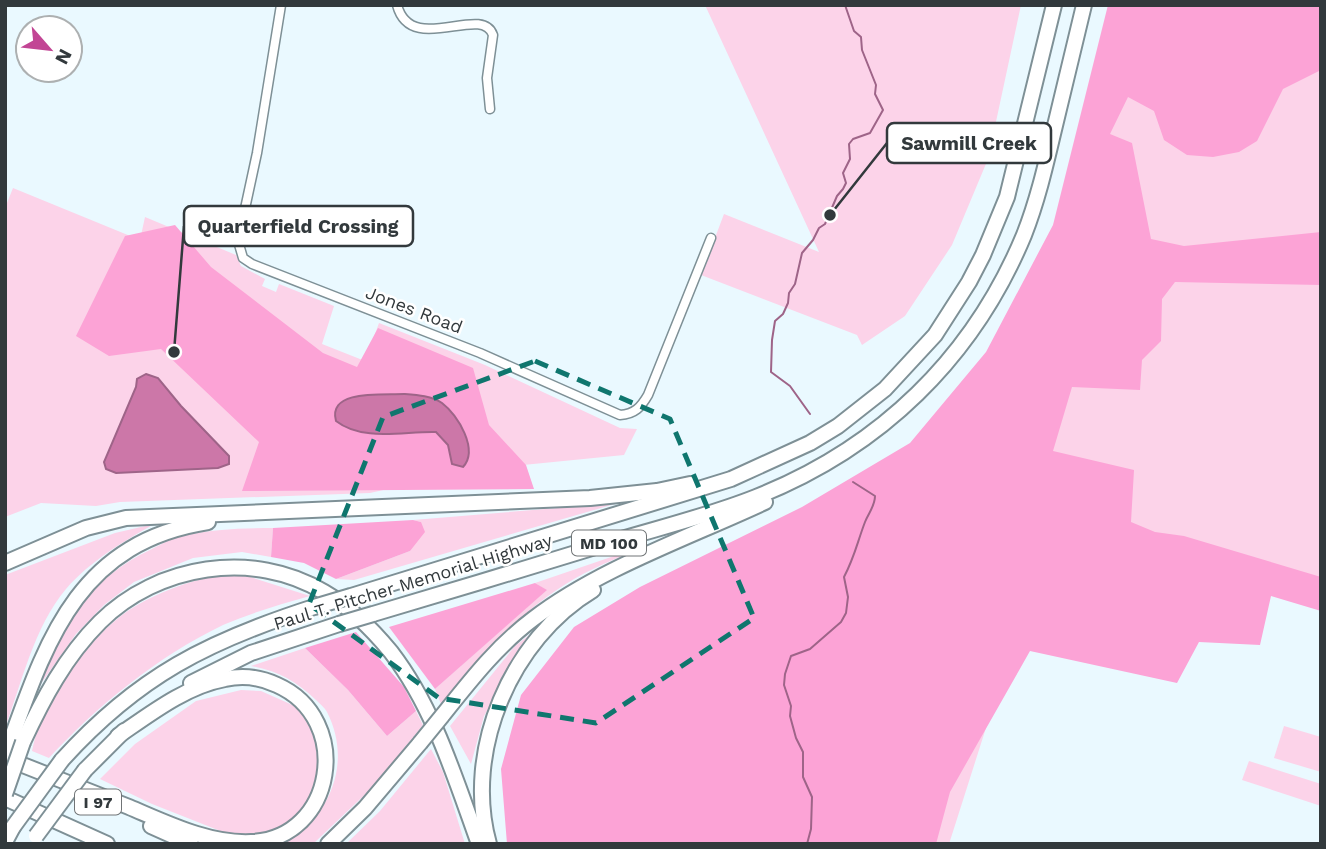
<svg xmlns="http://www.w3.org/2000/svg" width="1326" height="849" viewBox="0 0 1326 849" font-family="'Work Sans',sans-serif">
  <rect width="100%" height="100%" fill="#eaf9ff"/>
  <g fill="#fcd3e9">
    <polygon points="705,5 1021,5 988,159 952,245 905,316 862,345 857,335 701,275 724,214 819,252"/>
    <polygon points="1123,5 1321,5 1321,607 1050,527 949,844 625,844 882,490 1023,321"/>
    <polygon points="13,188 140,240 145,217 236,255 241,266 265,279 262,286 276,292 279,284 334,306 322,344 365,361 379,323 485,365 620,428 637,429 624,455 473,470 370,493 120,502 96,506 41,503 5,517 5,208"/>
    <polygon points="618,503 354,580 336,579 410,551 421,522 413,520"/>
    <path d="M154 524C123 542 90 561 66 589 34 627 22 682 5 728V575L115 533Z"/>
    <path d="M273 528 271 557 242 552 193 558 134 582 104 605 76 634 33 695C58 631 88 578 152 549 162 544 171 538 182 536 212 529 242 528 273 528Z"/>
    <path d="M658 541C630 553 600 564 574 579 521 610 480 657 441 704L435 689 546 590 535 583Z"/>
    <path d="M215 576H247L310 596C281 604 251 613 223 625 157 657 98 705 49 758L32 751C34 742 36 733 39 725 57 685 96 629 134 607 159 592 186 582 215 576Z"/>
    <polygon points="542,625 520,652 484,716 471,764 450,726 515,646"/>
    <path d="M305 648 348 690 387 736 416 711 423 725 375 785 313 844H282C330 818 353 763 327 712 325 708 320 704 316 700 296 681 278 671 251 666Z"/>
    <polygon points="241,690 261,691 297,707 315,730 321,761 313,793 296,818 272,832 256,837 223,832 152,804 100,779 135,744 196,701"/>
    <polygon points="1284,726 1321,737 1321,772 1274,758"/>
    <polygon points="431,749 443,772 465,844 346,844 380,811"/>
    <polygon points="1249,761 1321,784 1321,806 1242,780"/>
  </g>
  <g fill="#fca3d6">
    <polygon points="1108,5 1321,5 1321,70 1283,89 1257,141 1239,152 1213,157 1187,155 1164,140 1154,111 1128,97 1110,134 1132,143 1151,239 1184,246 1321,232 1321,285 1175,282 1162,299 1161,341 1142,360 1140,390 1072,387 1053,451 1134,470 1131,522 1155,532 1184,536 1321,577 1321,611 1271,596 1260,645 1199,642 1177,683 1030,651 950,792 936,844 507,844 501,769 521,695 574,627 640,587 802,507 910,443 986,352 1053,225"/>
    <polygon points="175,225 211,267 323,353 357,367 378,328 473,368 489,425 526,465 534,489 242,491 259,442 161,349 109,356 76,336 125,236"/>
    <polygon points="413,520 421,522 425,532 410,551 336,579 304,563 271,557 273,528"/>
    <polygon points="535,583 547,590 435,689 389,627"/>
    <polygon points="356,632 404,687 416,711 387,736 348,690 305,648"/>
  </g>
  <g fill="#cc77a8" stroke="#9e6488" stroke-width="2">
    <polygon points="146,374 158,378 181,406 229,456 229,464 218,468 116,473 106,469 104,462 136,387 137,379"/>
    <path d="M404 394C417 395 432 396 442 403 458 415 479 450 463 467L452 464 448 445 436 432C404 431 363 442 336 421 327 389 384 395 404 394Z"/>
  </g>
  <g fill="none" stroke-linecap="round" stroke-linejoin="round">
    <g stroke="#9e6488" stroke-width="2">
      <polyline points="810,414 790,386 771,372 772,340 775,321 783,314 788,303 789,293 795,284 802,253 813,240 819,228 825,224 837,196 843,189 846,183 843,173 850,159 849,144 853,139 870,133 883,110 875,94 876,85 862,50 861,37 854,31 845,5"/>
      <path d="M807 844 811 829 812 797 803 777V752L796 738 790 716 791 706 784 685 785 674 791 656 810 649 841 622 846 613 848 597 844 577C855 556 857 543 865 522 869 512 875 506 875 496L853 482"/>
    </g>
    <g stroke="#7e9096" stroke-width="11">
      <g id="minor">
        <path d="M281 5 257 153 238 241 243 258 252 264 480 353 620 415C635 414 641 407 648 395L711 238"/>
        <path d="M397 5C411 57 482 3 493 35L487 78 490 109"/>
      </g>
    </g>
    <g stroke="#7e9096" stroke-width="18">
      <g id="motorway">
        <polyline points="5,563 86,528 126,518 590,498 657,491 690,484"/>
        <polyline points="351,596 731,479 810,443 838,426 885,389 935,335 969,282 983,255 1007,197 1054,5"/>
        <path d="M373 614C454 590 534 566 615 541 662 527 711 515 756 497 880 448 973 358 1024 235 1037 202 1045 168 1053 134 1063 91 1074 48 1084 5"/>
        <polyline points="191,683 251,653 339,624"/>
        <path d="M442 716C470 681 497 646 533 619 598 569 690 537 765 502"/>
        <path d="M23 742C43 699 65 657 100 622 157 565 253 549 324 592 350 607 372 629 391 652 434 708 455 778 479 844"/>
        <path d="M5 756C45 646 74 543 208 522"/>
        <path d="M5 758C46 774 88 791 129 807 167 823 209 844 251 842 335 839 354 719 277 685 262 678 243 675 225 679 186 686 150 714 118 736"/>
        <path d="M62 760C138 676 208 641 314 607"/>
        <polyline points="85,770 124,731"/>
        <polyline points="5,798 107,844"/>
        <polyline points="151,826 191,844"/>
        <polyline points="5,842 13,827"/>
        <polyline points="328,844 365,808 420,743"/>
        <path d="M489 844C463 751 511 639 593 590"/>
      </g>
    </g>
    <use href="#minor" stroke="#fff" stroke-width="8"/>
    <use href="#motorway" stroke="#fff" stroke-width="14"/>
    <g stroke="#7e9096" stroke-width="18" stroke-linecap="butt">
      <g id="motorway-bridge">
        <polyline points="314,607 351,596"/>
        <polyline points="339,624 373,614"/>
        <polyline points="420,743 442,716"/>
        <polyline points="5,794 23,742"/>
        <polyline points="13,827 62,760"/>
        <polyline points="36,836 85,770"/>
      </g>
    </g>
    <use href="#motorway-bridge" stroke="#fff" stroke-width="14"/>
  </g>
  <path fill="none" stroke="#0f766e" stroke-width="5" stroke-dasharray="14 9" stroke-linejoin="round" d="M535 361 670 419 754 618 596 723 439 698 309 604 383 417Z"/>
  <g text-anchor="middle" stroke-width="5" stroke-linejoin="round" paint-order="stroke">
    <g fill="#fff" stroke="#707476" stroke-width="2">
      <rect x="572" y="530.5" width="74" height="25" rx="5"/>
      <rect x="75" y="789.5" width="46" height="25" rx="5"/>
    </g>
    <g font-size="16" font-weight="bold" fill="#32393c">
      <text x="609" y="549">MD 100</text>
      <text x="98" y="808">I 97</text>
    </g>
    <g font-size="18" fill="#32393c" stroke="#fff">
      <text transform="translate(414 310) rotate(21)" y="6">Jones Road</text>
      <text transform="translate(413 582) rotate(-17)" y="6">Paul T. Pitcher Memorial Highway</text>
    </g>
  </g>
  <path fill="none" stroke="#32393c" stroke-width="2.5" d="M830 215L887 143M174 352L184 226"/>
  <g fill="#32393c" stroke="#fff" stroke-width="2.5">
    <circle cx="830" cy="215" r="7"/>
    <circle cx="174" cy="352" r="7"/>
  </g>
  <g fill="#fff" stroke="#32393c" stroke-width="2.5">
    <rect x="887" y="123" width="164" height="40" rx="7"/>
    <rect x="184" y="206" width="229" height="40" rx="7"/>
  </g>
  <g font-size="19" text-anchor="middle" font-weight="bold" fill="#32393c">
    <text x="969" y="150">Sawmill Creek</text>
    <text x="298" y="233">Quarterfield Crossing</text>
  </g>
  <rect width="1326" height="849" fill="none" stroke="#32393c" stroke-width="14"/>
  <g transform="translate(49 49) rotate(118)"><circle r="33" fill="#ffffff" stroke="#adb0b1" stroke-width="2"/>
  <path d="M0-5L12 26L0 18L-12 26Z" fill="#c24594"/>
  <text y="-10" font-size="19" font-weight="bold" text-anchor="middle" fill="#32393c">N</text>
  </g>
</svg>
